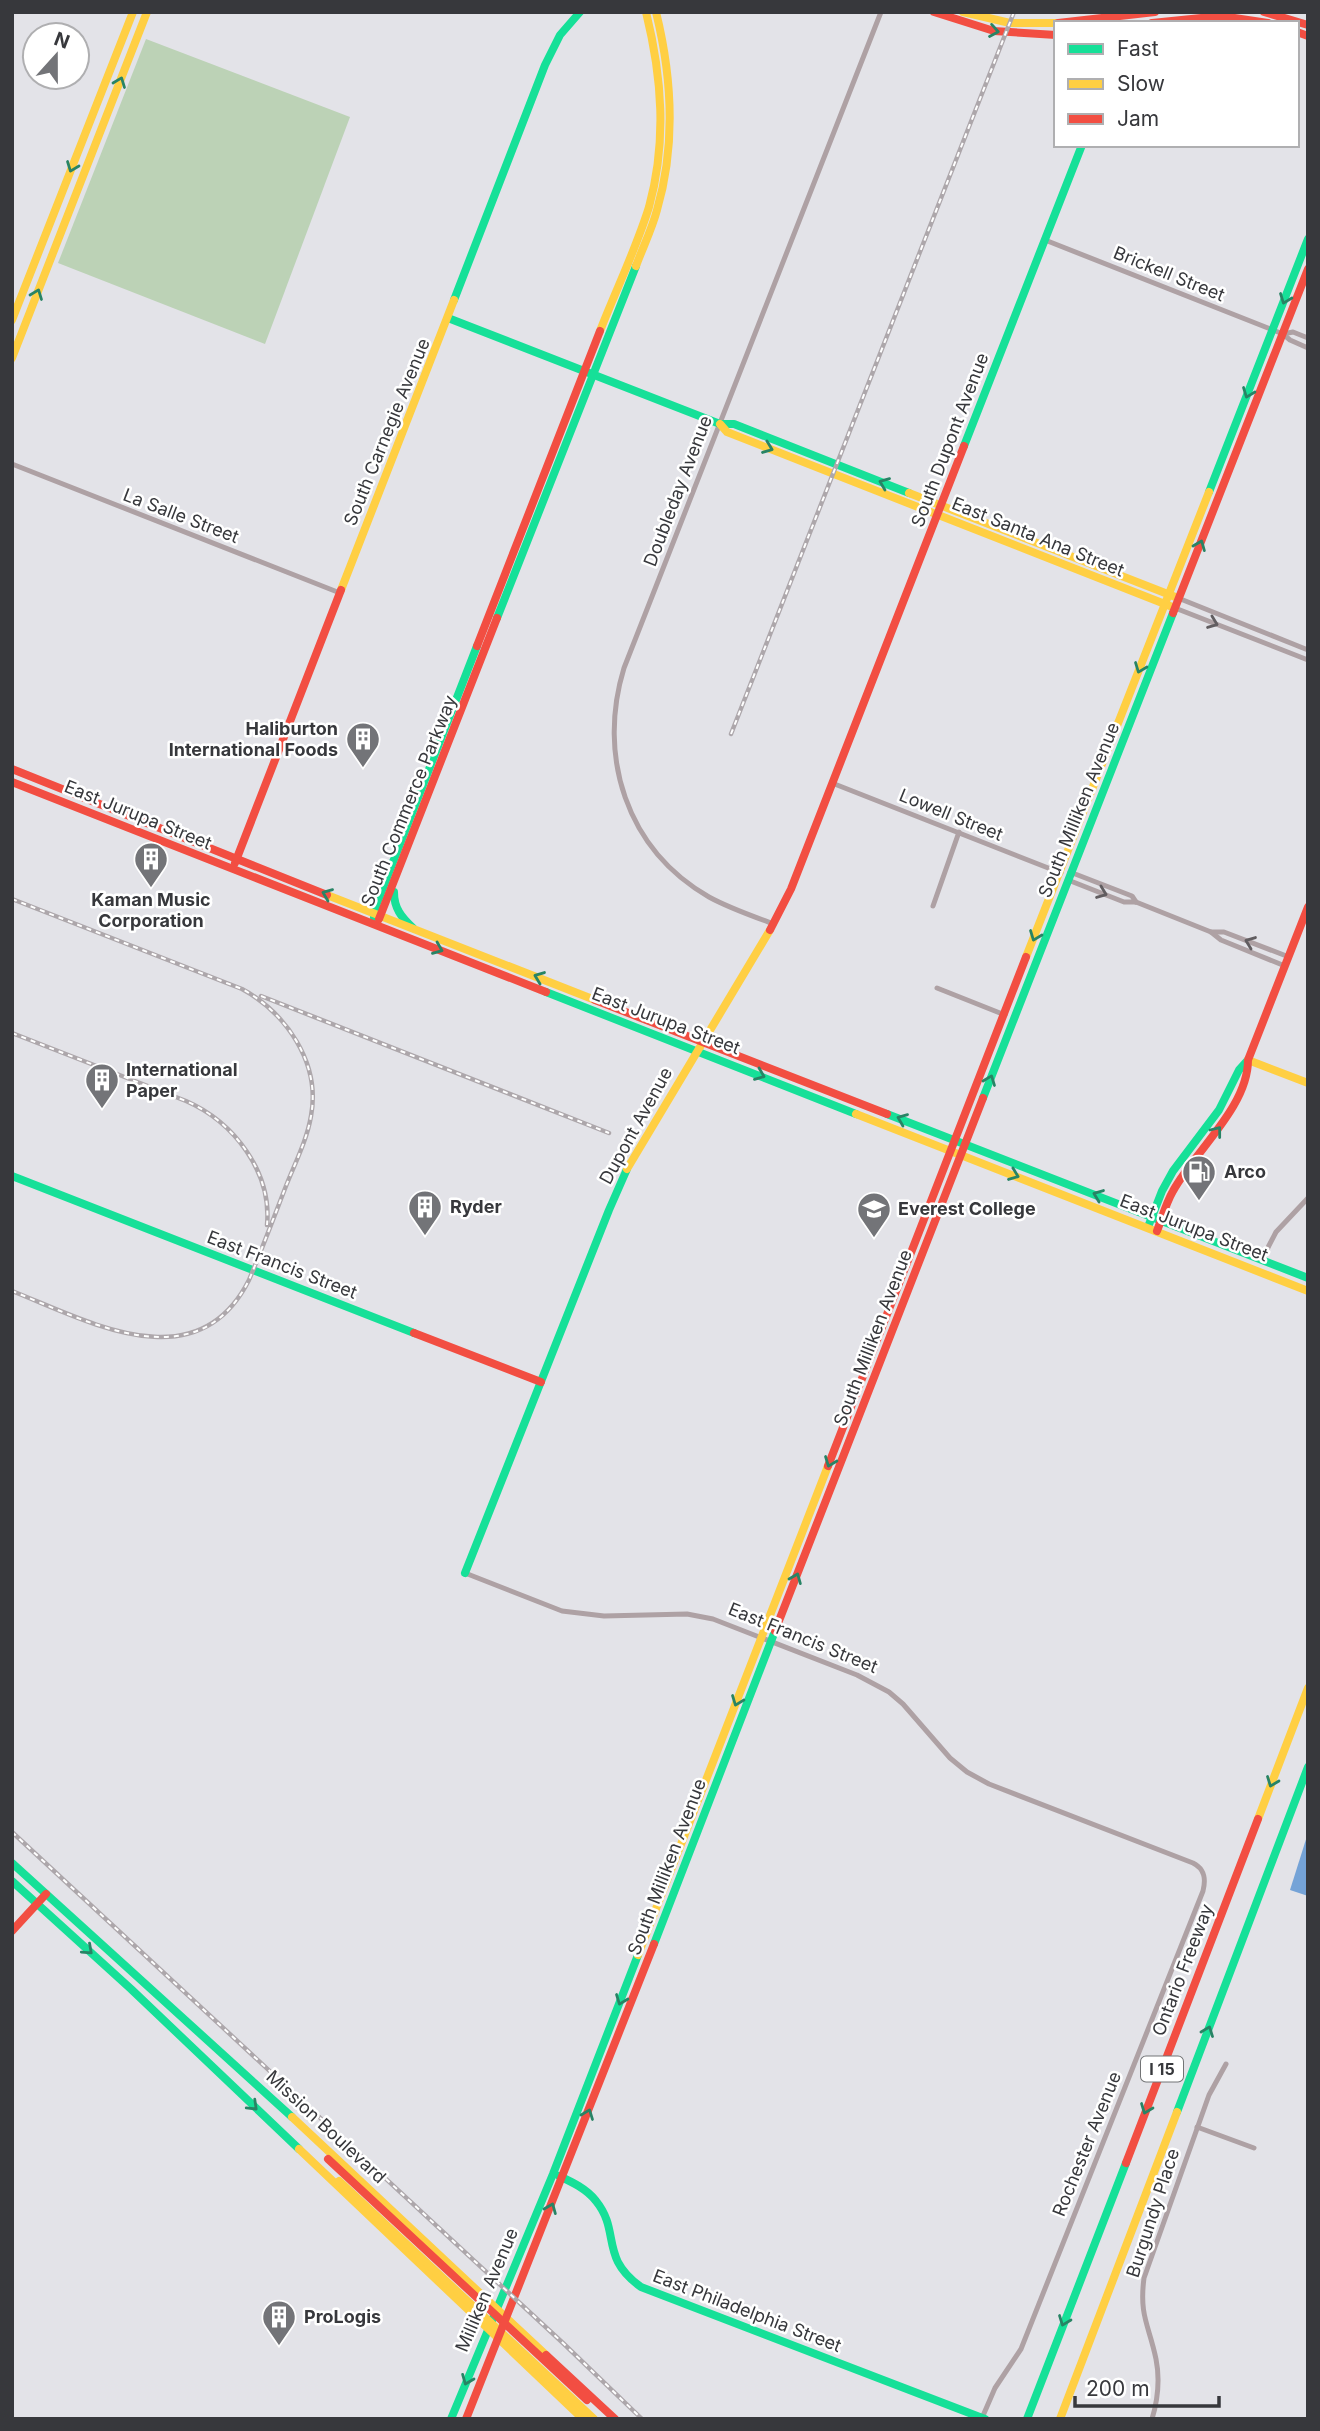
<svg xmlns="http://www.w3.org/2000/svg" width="1320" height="2431" viewBox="0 0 1320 2431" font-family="Inter,sans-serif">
  <rect width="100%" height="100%" fill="#e3e3e8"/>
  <polygon fill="#bcd2b6" points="146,39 350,117 265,344 58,263"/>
  <polygon fill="#75a3d7" points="1308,1833 1308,1896 1290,1890"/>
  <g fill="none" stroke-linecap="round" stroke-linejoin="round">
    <g stroke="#aea1a4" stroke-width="5">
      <polyline points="1045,240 1283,334 1290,340 1308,348"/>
      <polyline points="1283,334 1293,332 1308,338"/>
      <polyline points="12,464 340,593"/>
      <polyline points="1178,598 1308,650"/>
      <polyline points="1175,608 1308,660"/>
      <polyline points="832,783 1061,873"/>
      <polyline points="1070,872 1132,896 1136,902"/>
      <polyline points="1068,880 1124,902 1136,902 1211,932 1221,940 1285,966"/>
      <polyline points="933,906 959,832"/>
      <path d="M774 924C752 916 729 908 709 897 626 849 597 756 624 668L881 12"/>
      <polyline points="1211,932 1224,932 1289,957"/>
      <polyline points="937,988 1005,1015"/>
      <polyline points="1262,1259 1276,1232 1308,1198"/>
      <path d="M465 1573 562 1611 604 1616 687 1614 713 1619 857 1675 889 1692 903 1704 950 1758 967 1772 989 1784 1193 1863C1205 1869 1206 1879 1203 1891L1021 2349 995 2388 982 2418"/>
      <polyline points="1197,2127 1254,2148"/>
      <path d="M1152 2419C1158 2399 1160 2379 1156 2359 1149 2325 1139 2316 1144 2278L1209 2095 1226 2064"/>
    </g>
    <g stroke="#16e098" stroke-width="8">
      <polyline points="454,300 545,65 560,35 580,12"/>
      <polyline points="448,318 720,424 734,424 909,493"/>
      <polyline points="964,446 1082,145"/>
      <polyline points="1209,492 1308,239"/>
      <polyline points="497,618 636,266"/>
      <path d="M394 892C394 908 401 917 413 928"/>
      <polyline points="374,917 377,903 477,646"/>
      <polyline points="546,992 856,1114"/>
      <polyline points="983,1098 1173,613"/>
      <polyline points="887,1114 1308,1278"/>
      <polyline points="12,1176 414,1333"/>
      <polyline points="1148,1227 1162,1191 1173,1171 1219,1110 1239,1070 1248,1060"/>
      <polyline points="465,1573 609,1210 627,1169"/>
      <polyline points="12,1863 292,2117"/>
      <polyline points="12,1881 131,1989 299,2149"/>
      <polyline points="654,1944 775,1631"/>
      <polyline points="1177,2112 1308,1767"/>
      <path d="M559 2176C572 2182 587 2189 596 2201 621 2232 599 2257 641 2287L985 2419"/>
      <polyline points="451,2419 553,2174 638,1955"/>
      <polyline points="1027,2419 1126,2163"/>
    </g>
    <g stroke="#ffcf43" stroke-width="8">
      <polyline points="963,12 1010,23 1056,23"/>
      <path d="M636 266C643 247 652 229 657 210 676 145 672 77 656 12"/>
      <polyline points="12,320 133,12"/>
      <path d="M600 331C616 290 636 249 649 207 667 141 662 77 646 12"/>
      <polyline points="12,358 147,12"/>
      <polyline points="720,424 727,432 1175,608"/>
      <polyline points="909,493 1178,598"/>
      <polyline points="341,590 454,300"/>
      <polyline points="327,895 595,1000"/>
      <polyline points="1026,957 1209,492"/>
      <polyline points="1248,1060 1308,1083"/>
      <polyline points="856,1114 1308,1291"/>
      <polyline points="627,1169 770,930"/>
      <polyline points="1258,1819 1308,1688"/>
      <polyline points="638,1955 828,1466"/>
      <polyline points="292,2117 546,2355"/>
      <polyline points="299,2149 583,2419"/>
      <polyline points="339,2181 594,2419"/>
      <polyline points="1060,2419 1177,2112"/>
    </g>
    <g stroke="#f24e42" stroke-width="8">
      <polyline points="934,12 994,31 1056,35"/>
      <polyline points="1264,12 1308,25"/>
      <polyline points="1058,23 1155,12"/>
      <polyline points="1152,23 1221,16 1268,23"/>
      <polyline points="1297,32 1308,36"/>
      <polyline points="1173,613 1308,269"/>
      <polyline points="477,646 600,331"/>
      <polyline points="12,769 327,895"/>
      <polyline points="12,782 546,992"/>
      <polyline points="235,863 341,590"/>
      <polyline points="379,919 497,618"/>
      <polyline points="770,930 791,889 964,446"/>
      <polyline points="595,1000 887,1114"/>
      <path d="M1157 1231C1162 1218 1166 1203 1173 1191 1195 1151 1248 1107 1248 1060L1308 907"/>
      <polyline points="414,1333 541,1382"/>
      <polyline points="828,1466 1026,957"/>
      <polyline points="775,1631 983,1098"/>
      <polyline points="12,1931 46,1894"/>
      <polyline points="328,2159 587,2400"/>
      <polyline points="1126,2163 1258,1819"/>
      <polyline points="546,2355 615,2419"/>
      <polyline points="466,2419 654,1944"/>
    </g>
    <g stroke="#ada7ab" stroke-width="4.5">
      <g id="rail">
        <polyline points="731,734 1014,12"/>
        <path d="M12 899 242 989C286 1013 321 1063 311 1116 307 1140 295 1163 286 1186 274 1217 262 1249 249 1280 197 1383 88 1321 12 1291"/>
        <polyline points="261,996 609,1133"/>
        <path d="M12 1033 186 1101C234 1122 272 1172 267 1225"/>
        <polyline points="12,1832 564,2344 642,2419"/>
      </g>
    </g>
    <use href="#rail" stroke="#fff" stroke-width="2" stroke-dasharray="5" stroke-linecap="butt"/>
  </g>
  <defs><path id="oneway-chevron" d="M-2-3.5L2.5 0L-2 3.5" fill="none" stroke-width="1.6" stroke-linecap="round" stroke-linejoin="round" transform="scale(1.75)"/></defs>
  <g stroke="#288465">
    <use href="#oneway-chevron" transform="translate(994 31) rotate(10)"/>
    <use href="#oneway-chevron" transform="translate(120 82) rotate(-69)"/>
    <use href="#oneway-chevron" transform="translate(72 167) rotate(111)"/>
    <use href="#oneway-chevron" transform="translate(37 294) rotate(-69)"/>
    <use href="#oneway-chevron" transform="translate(1285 299) rotate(111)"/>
    <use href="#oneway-chevron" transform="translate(1248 393) rotate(111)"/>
    <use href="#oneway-chevron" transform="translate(768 448) rotate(21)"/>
    <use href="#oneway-chevron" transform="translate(884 483) rotate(-158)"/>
    <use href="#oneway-chevron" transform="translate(1200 545) rotate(-68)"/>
    <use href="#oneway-chevron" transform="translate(1140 668) rotate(111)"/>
    <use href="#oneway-chevron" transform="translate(327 894) rotate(-158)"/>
    <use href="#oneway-chevron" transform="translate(1035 936) rotate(111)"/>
    <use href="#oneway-chevron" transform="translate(438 949) rotate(22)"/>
    <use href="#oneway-chevron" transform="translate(539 977) rotate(-159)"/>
    <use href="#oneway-chevron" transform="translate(760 1075) rotate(22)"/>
    <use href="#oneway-chevron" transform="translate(990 1080) rotate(-69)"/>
    <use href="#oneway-chevron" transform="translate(902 1119) rotate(-158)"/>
    <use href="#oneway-chevron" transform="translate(1217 1131) rotate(-52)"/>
    <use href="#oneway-chevron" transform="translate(1014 1175) rotate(21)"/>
    <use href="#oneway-chevron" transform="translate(1098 1195) rotate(-159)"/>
    <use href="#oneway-chevron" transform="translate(830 1462) rotate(111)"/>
    <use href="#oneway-chevron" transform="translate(796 1578) rotate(-68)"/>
    <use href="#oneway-chevron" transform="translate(737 1701) rotate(111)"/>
    <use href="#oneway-chevron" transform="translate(1272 1782) rotate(111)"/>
    <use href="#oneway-chevron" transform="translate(88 1950) rotate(42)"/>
    <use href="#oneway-chevron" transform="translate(621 2000) rotate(111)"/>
    <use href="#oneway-chevron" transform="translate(1208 2031) rotate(-69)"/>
    <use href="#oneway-chevron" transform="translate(253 2106) rotate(44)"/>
    <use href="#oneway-chevron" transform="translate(1146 2109) rotate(111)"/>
    <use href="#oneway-chevron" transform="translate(588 2114) rotate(-69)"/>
    <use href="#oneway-chevron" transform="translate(551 2208) rotate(-68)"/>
    <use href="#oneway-chevron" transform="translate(1064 2321) rotate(111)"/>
    <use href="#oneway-chevron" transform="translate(467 2380) rotate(112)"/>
  </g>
  <g stroke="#615d60">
    <use href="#oneway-chevron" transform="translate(1213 623) rotate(21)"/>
    <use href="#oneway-chevron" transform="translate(1102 893) rotate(21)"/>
    <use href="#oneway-chevron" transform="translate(1250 942) rotate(-159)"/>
  </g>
  <defs>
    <g id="building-pin" transform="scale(1.75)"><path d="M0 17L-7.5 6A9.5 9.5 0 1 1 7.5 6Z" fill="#737478" stroke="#fff"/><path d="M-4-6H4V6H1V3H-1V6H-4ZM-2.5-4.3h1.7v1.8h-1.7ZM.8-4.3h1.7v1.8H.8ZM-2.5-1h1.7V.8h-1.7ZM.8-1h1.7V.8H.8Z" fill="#fff"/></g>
    <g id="fuel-pin" transform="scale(1.75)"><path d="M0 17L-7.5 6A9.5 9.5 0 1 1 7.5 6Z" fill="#737478" stroke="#fff"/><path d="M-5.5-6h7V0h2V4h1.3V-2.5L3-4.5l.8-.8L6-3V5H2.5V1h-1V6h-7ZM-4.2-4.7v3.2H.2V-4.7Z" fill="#fff"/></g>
    <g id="university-pin" transform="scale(1.75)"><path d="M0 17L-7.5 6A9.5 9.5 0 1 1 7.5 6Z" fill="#737478" stroke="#fff"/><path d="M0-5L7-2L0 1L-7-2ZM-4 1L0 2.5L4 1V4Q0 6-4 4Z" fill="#fff"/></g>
  </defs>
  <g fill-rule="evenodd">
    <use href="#building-pin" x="363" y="739"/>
    <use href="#building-pin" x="151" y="859"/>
    <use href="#building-pin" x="102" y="1080"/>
    <use href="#fuel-pin" x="1199" y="1172"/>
    <use href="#building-pin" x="425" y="1207"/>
    <use href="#university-pin" x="874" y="1209"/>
    <use href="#building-pin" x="279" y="2317"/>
  </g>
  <g text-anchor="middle" stroke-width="5" stroke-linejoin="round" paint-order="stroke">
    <rect fill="#fff" stroke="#737476" stroke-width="2" x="1141" y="2056.5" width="42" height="25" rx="5"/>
    <g font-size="16" font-weight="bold" fill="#37383c">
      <text x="1162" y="2075">I 15</text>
    </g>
    <g font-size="18" fill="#37383c" stroke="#fff">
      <text transform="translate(1169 274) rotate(22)" y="6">Brickell Street</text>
      <text transform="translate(387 432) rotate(-68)" y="6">South Carnegie Avenue</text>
      <text transform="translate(950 440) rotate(-69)" y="6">South Dupont Avenue</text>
      <text transform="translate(678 491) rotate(-69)" y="6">Doubleday Avenue</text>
      <text transform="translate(181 516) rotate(21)" y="6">La Salle Street</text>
      <text transform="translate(1038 537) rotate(22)" y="6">East Santa Ana Street</text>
      <text transform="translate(409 801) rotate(-68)" y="6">South Commerce Parkway</text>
      <text transform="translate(1079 810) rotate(-68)" y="6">South Milliken Avenue</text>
      <text transform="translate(138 815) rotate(22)" y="6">East Jurupa Street</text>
      <text transform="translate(951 815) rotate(22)" y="6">Lowell Street</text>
      <text transform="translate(666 1021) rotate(21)" y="6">East Jurupa Street</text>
      <text transform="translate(636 1126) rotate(-61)" y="6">Dupont Avenue</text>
      <text transform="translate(1194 1228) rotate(21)" y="6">East Jurupa Street</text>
      <text transform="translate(282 1265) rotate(21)" y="6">East Francis Street</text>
      <text transform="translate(873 1338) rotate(-69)" y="6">South Milliken Avenue</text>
      <text transform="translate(803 1638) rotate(22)" y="6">East Francis Street</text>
      <text transform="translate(667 1867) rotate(-69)" y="6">South Milliken Avenue</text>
      <text transform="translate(1183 1970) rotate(-69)" y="6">Ontario Freeway</text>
      <text transform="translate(326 2127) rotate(43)" y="6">Mission Boulevard</text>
      <text transform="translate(1087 2144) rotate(-68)" y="6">Rochester Avenue</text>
      <text transform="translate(1153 2213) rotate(-72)" y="6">Burgundy Place</text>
      <text transform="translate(487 2290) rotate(-67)" y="6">Milliken Avenue</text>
      <text transform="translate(747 2311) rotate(21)" y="6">East Philadelphia Street</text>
    </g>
    <g font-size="18" font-weight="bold" fill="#37383c" stroke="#fff" text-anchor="start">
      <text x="338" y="735" text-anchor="end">Haliburton<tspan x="338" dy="21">International Foods</tspan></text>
      <text x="151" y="906" text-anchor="middle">Kaman Music<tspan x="151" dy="21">Corporation</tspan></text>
      <text x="126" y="1076">International<tspan x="126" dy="21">Paper</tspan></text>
      <text x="1224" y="1178">Arco</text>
      <text x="450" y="1213">Ryder</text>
      <text x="898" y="1215">Everest College</text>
      <text x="304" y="2323">ProLogis</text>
    </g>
  </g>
  <rect width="1320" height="2431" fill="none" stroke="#37383c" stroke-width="28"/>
  <rect x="1054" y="21" width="245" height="126" fill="#ffffff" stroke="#afafb1" stroke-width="2"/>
  <rect x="1068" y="44" width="35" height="10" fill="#16e098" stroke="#afafb1" stroke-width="2"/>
  <text x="1117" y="56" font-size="21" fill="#37383c">Fast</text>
  <rect x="1068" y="79" width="35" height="10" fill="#ffcf43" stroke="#afafb1" stroke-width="2"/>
  <text x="1117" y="91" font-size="21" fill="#37383c">Slow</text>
  <rect x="1068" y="114" width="35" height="10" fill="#f24e42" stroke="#afafb1" stroke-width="2"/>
  <text x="1117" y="126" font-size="21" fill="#37383c">Jam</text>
  <g transform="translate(56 56) rotate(21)"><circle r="33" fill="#ffffff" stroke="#afafb1" stroke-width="2"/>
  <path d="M0-5L12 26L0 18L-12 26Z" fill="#737478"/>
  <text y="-10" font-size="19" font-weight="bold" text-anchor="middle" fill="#37383c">N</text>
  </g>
  <path d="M1075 2396v10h144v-10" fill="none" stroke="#37383c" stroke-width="3.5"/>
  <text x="1086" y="2396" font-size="21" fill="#37383c" stroke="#ffffff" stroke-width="5" paint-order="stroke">200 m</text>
</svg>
